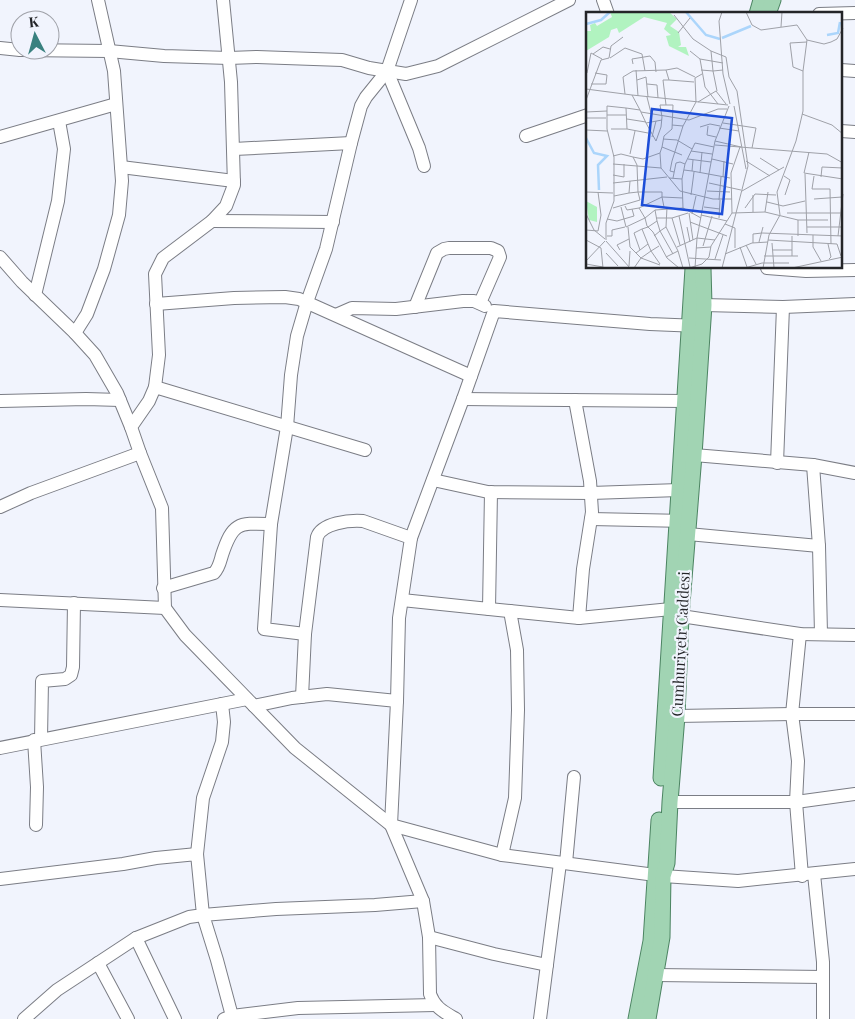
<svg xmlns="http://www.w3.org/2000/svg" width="855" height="1019" viewBox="0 0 855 1019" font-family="'Playfair Display',serif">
  <rect width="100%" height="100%" fill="#f1f4fd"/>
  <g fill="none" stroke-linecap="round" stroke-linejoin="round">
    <g stroke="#7b7d85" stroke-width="14">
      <g id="minor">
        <polyline points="603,0 608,14"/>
        <polyline points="819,14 855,13"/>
        <polyline points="0,48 20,50"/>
        <polyline points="21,50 109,51 164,56 229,58 257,57 342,60 369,68 406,74 438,66 569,0"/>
        <polyline points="841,70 855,71"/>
        <polyline points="387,71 419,148 424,166"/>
        <polyline points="841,131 855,132"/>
        <polyline points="526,136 588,115"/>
        <polyline points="0,137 116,104"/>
        <polyline points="351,143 361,106 366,97 387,71 411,0"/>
        <polyline points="234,149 351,143 326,249 307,302 297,336 291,375 287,427 271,524 264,629 305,634"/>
        <polyline points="121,167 234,181"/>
        <polyline points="212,221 333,222"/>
        <polyline points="0,257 22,282 75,333 87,314 104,269 119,215 122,181 114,71 98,0"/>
        <polyline points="767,268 806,271 855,270"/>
        <polyline points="35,295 58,201 64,149 59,121"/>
        <polyline points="156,304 234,298 285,297 299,299 471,376"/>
        <polyline points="704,305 783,307 855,304"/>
        <polyline points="415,307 437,253 444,249 449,248 491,248 498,251 500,257 480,303"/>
        <polyline points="336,315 352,308 396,309 463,301 474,301 485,306"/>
        <polyline points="75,333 95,355 117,393 131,427"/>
        <polyline points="155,387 159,355 155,274 163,258 212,221 226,206 234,185 231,82 223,0"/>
        <polyline points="463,399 685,401"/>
        <polyline points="575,400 590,481 592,512 583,569 579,618"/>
        <polyline points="1,401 86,399 120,400"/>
        <polyline points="140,453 131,427 149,401 155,387 365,450"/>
        <polyline points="686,456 694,455 813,465 855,473"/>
        <polyline points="777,463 783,307"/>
        <polyline points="813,465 819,546 821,634"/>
        <polyline points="433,480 488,492 591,493 679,490"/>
        <polyline points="0,507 31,493 140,453 162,508 165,608 185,635 295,748 391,825 502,855 663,876 738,881 855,869"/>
        <polyline points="591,519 686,521"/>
        <polyline points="688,534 819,546"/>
        <polyline points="411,538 463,399 494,311 650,324 699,326"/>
        <path d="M163 588 214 573C219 568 220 562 222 555 233 522 238 523 271 524"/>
        <polyline points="0,600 165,608"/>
        <polyline points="402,600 489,609 491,492"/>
        <polyline points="489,609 579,618 671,609 681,616 800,634 855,635"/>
        <polyline points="800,634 792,714 798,761 796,802 802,876"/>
        <path d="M302 697 305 634 317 537C322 523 349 520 363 521L411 538 399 618 397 701"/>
        <path d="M254 706 292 698 327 694 397 701 391 825 423 901 429 937 430 994C435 1008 444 1012 456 1019"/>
        <polyline points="677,716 792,714 855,714"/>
        <polyline points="41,739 42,681 65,679 71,675 73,667 74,603"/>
        <polyline points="34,740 37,787 36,825"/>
        <polyline points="0,748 247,699"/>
        <polyline points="670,802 796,802 855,794"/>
        <polyline points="197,854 203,798 222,742 224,722 222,704"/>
        <polyline points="502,855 515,798 518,710 517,650 510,611"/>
        <polyline points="566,863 574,777"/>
        <polyline points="814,874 823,962 823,1019"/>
        <polyline points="0,879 123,864 156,858 197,854 203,915 189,917 136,938 57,990 24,1019"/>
        <polyline points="429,937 494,954 547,965"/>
        <polyline points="136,938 175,1019"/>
        <polyline points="98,963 128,1019"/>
        <polyline points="655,975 823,977"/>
        <polyline points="232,1016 217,960 203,915 276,909 375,905 423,901"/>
        <polyline points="224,1019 232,1016 298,1008 435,1005"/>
        <polyline points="540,1019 560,863"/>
      </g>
    </g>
    <g stroke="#4c8462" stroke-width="17">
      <g id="major">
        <polyline points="757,14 761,0"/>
        <polyline points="768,14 773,0"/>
        <polyline points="661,778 693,268"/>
        <polyline points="636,1019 651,941 659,820"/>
        <polyline points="648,1019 662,937 663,876 667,863 670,802 677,716 681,616 694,455 704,305 703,268"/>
      </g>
    </g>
    <use href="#minor" stroke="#fff" stroke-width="12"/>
    <use href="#major" stroke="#a1d4b3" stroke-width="15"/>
  </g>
  <g text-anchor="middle" stroke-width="4.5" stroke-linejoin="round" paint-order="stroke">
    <g font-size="15" fill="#242528" stroke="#f1f4fd">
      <text transform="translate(681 644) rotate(-87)" y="5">Cumhuriyetr Caddesi</text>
    </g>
  </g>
  <g transform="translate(586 12)">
    <rect width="256" height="256" fill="#f1f4fd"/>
    <path d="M24 0H83L91 7 84 14 93 20 95 33 92 35H100L103 44 83 34 80 24 85 23 78 17 81 11 58 5 33 21 31 16 25 18 23 25 0 39V19H5L4 13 9 11 11 14 26 5Z" fill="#b1f3c0"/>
    <path d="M0 189 11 195V210L3 208Z" fill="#b1f3c0"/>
    <path fill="none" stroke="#abd5fb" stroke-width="2.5" d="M100 0 120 23 134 27M0 12 15 8 24 0M241 23 252 21 254 10M136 26 165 14M0 126 8 141 21 144 12 153 13 178"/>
    <path fill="none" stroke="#9fa1a8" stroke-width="1" d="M136 0 133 9 137 62 144 92M160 0 166 13 175 18 211 13 221 28 217 59V99L210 129 191 180 194 203 183 223 177 256M88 3 107 27 125 39M195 15 196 0M92 21 104 6M221 28 238 32 245 30 251 27 257 16M104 39 114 47 137 51M7 42 17 35 24 37M24 46 39 36 56 42 59 59M114 47 119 75 132 92M47 52 46 47 64 44 69 50 70 60M50 58 52 84M115 58 127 59 131 79M217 59 207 55 204 31 221 30M1 61 5 41 16 47M51 68 60 65 62 85M108 70 83 68 80 58 91 56 109 65M5 72H20L21 63 9 61M61 72 71 73 72 86M0 77 46 83M39 82 37 65 47 59 80 58M61 85 65 101M0 88 15 48 23 46 25 34 37 25M112 90 130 79 140 92M80 93 77 68H83M148 94 160 157M54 98 46 83 142 93M0 100 21 99M55 100 103 108 132 97H141M216 102 246 113 257 122M21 103H40M0 106H20M41 107 60 110M76 108 60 111 70 129 75 115 76 105 74 93H87L86 117 78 124 76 135M60 111 54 98 40 96 41 117 62 121M137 111 170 116 166 136M86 113 97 114 86 149 84 159 88 160M97 114 110 90 109 66 116 62M122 114 121 123 130 125M114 115 124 112 134 114M133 116 153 119M25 117H41M0 118 21 119M66 125 70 109M77 127 91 128 106 137M129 129 155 135M129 133 241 142 257 151M105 139 126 142M223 140 218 161 257 167M74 141 76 135 96 143M44 142 49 119M27 144 35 142 47 145 51 153 52 180H76V185L53 196M47 145 57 147 74 141 75 156 94 179 127 187H146M174 146 193 158M102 147 125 150M126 147 147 152M160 149 184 164M27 152 75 156M99 152 109 131 128 135M98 158 106 159 107 148M106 159 144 166M114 161 116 140M219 162 221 221M27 163 38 165V152M198 164 204 168 199 183M228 164 226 177H244L245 232M137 165 138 149M235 165 236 155 257 156M83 166 96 167 97 196 115 206M87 166 90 151 94 150 99 152 96 167M27 171 81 165M123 171 155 178M121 179 144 180M156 179 198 155M0 180 27 181M105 183 108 160M28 184 43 181 44 169M228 187 256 185M133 188 135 165M181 190 197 194 219 189M35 195 40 215 59 206 53 196 41 198 39 194M78 195 76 185 97 186M118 195 134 197M27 196 54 188 52 180 43 181M159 196 169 182 190 183M69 198 97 196M167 200V183M179 200 182 180M103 201 107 228M146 201 145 161 154 135M201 201H257M0 202 8 218 19 227M106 202 110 184M115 203 141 209M93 204 104 255M70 206H86L102 201M86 206 94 233M133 206 134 188M21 207 31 209 48 204 46 197M212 208V224M104 210 141 224M139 212 149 216V236M42 215 44 235 55 246 48 256M80 215 81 195M101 215 104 230M221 215H257M56 217 62 215 71 209 69 198 59 206 61 214 67 220 81 246 93 256M0 218 12 219 15 203 12 180M74 219 80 215 92 239M74 219 87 242M227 223V235L235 249M21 224H26V218L39 215M68 224 74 219 71 209M206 224V244M252 224 257 182M0 228 15 236 17 256M20 228V211L28 189V145L21 117V94L40 96M182 228 251 232 255 244M20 229 44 256M173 230 177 215M167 231V222L176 221 257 224M186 231 188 256M242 232 245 245 243 247M160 233 170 252M73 234 65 239 74 252M117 234 126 204M91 235 111 226 129 228M154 235 161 255M110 236 125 235M34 238 31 233 43 227M54 238 48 221 56 217 62 232M187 238H206M20 241 32 254M50 241 62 232 65 239 55 246 74 253M139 242 166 231 182 230M178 244H212M80 245 92 239 97 256M103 246 135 248M129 247 137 223M0 249 19 229M0 252 17 255M43 254 44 239M103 256 116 252 123 245 125 234 146 201 179 200 212 208H242M109 256 111 226 129 129 143 94M136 256 162 154 151 79 143 65 140 45 125 39 127 59 137 58M159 256 176 251H203M206 256 257 245"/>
    <path fill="#1d4ed8" fill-opacity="0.15" stroke="#1d4ed8" stroke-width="2.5" d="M66 97 146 106 136 202 56 193Z"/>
    <rect width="256" height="256" fill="none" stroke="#242528" stroke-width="2.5"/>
  </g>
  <g transform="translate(35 35) rotate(354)"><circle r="24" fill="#f1f4fd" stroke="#9fa1a8"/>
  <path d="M0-4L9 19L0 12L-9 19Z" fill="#39817f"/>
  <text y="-8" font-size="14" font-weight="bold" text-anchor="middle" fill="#242528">K</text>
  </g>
</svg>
